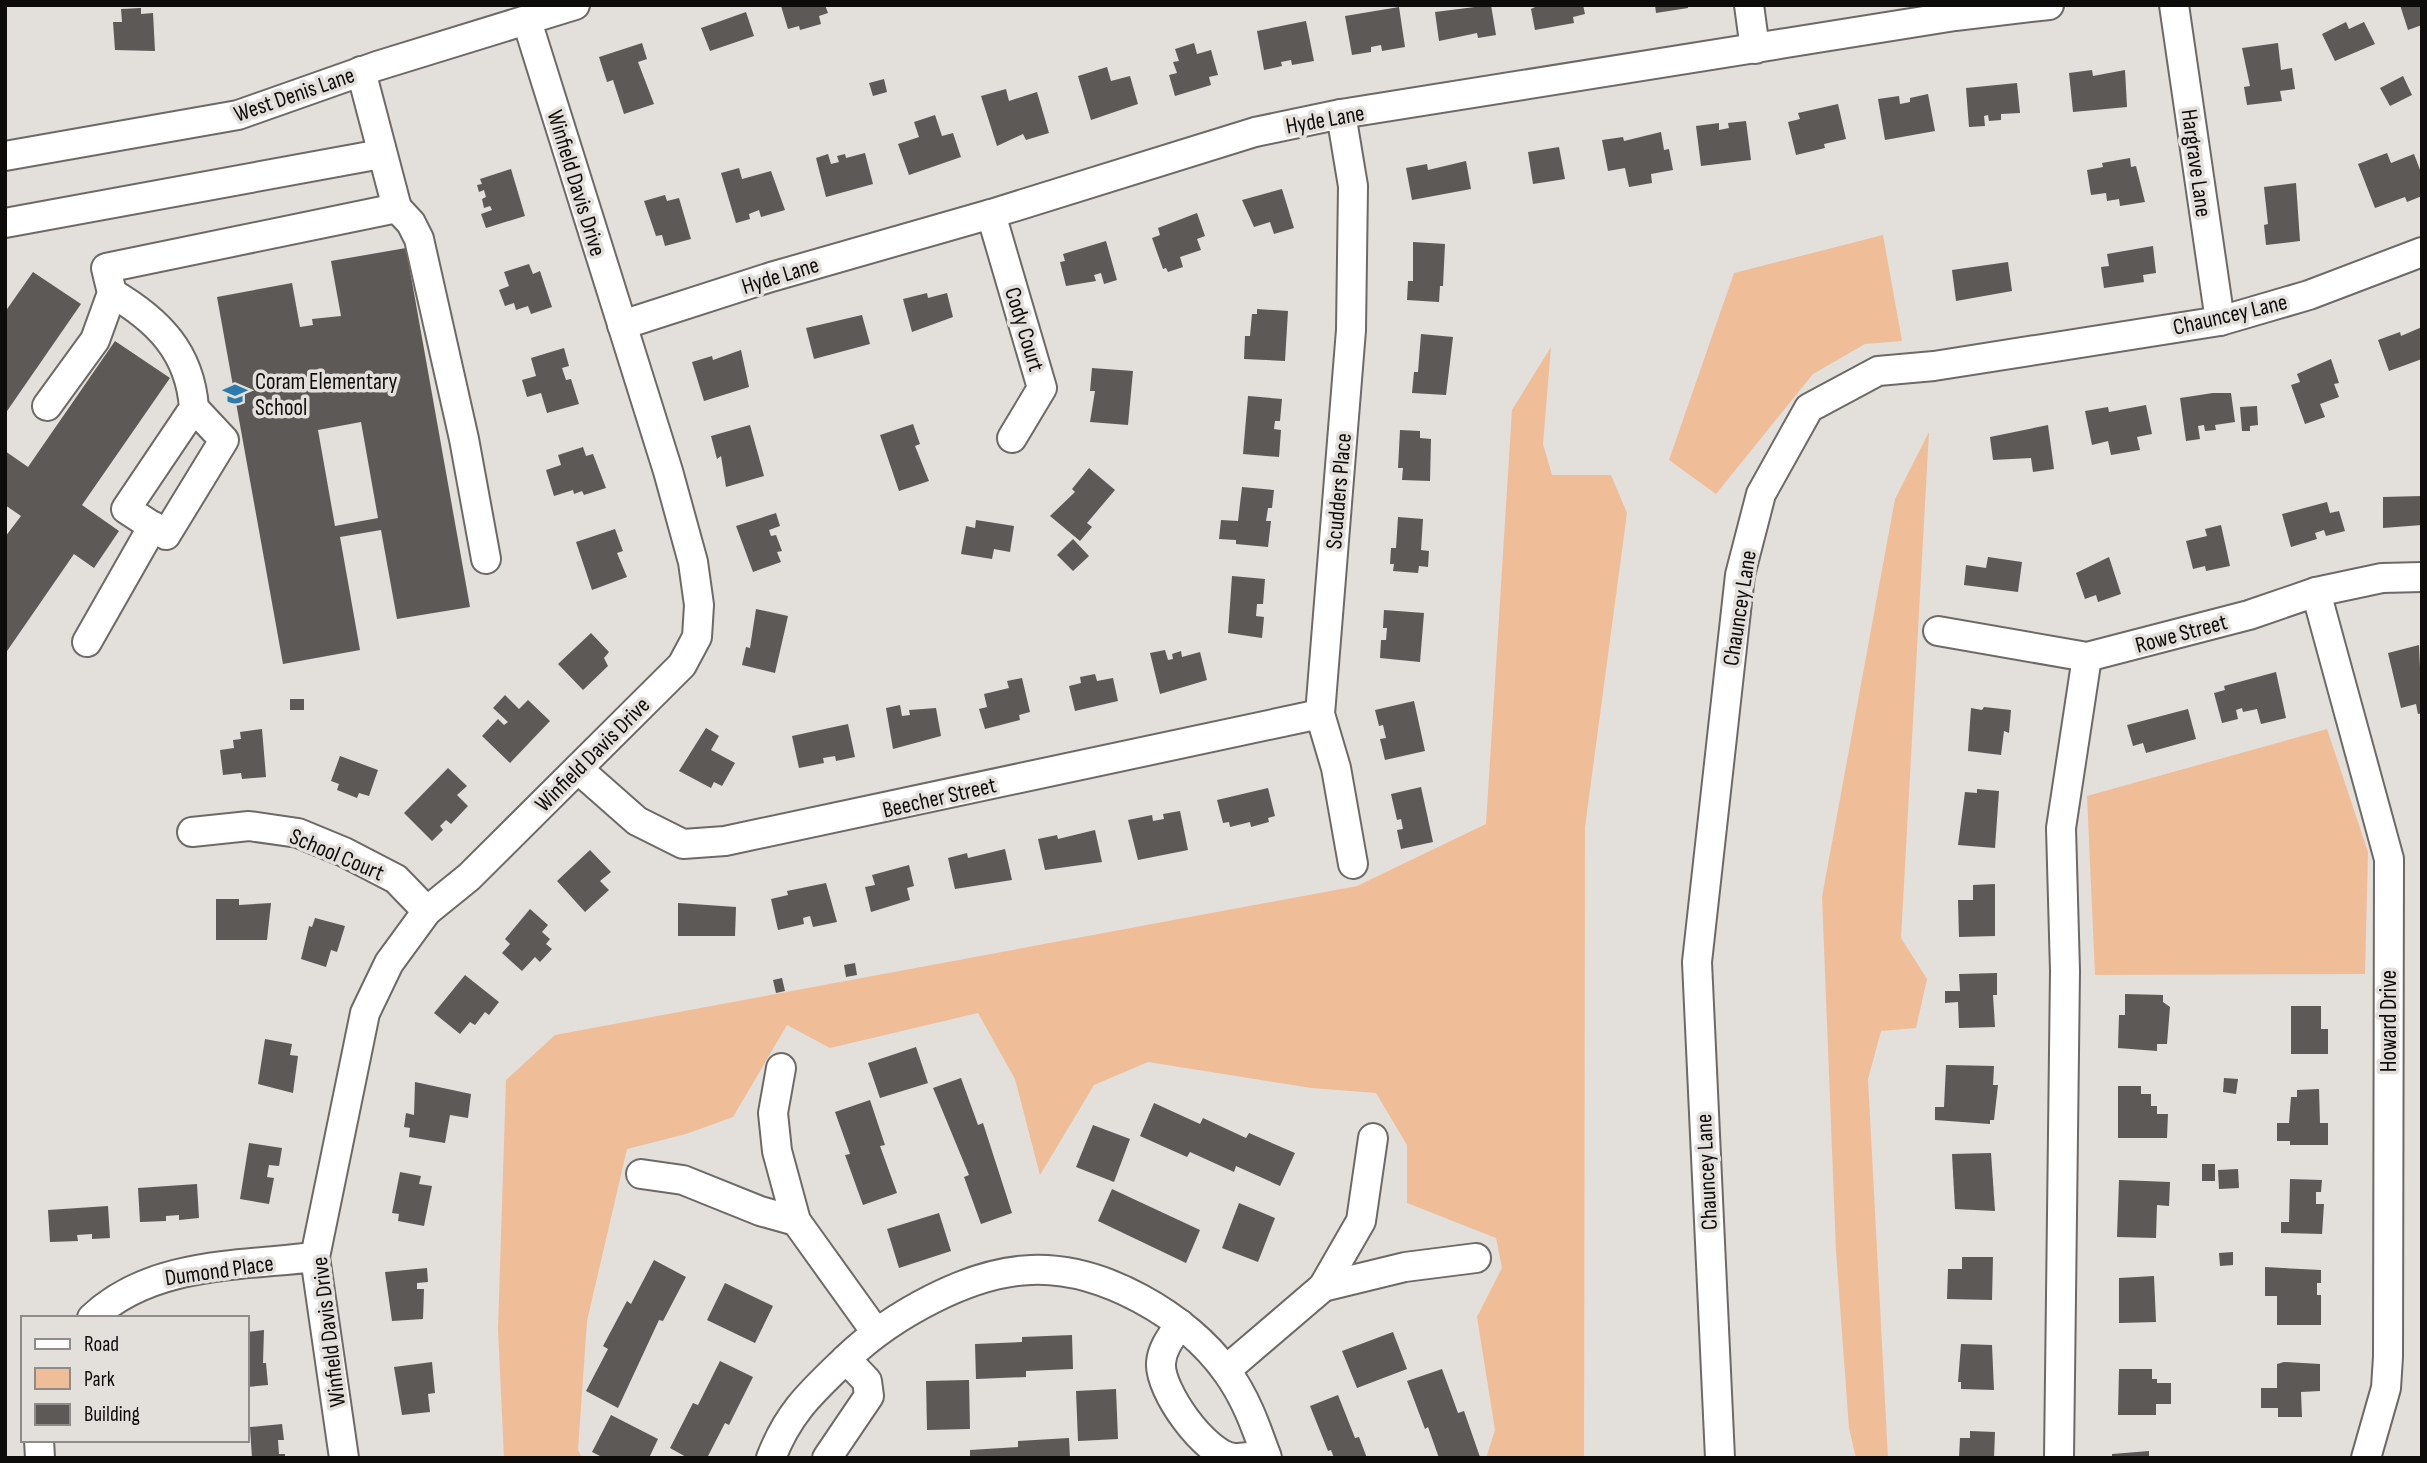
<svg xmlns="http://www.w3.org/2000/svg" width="2427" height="1463" viewBox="0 0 2427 1463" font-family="'Sofia Sans Condensed',sans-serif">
  <rect width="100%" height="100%" fill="#e3dfdb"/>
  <g fill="#efbe98">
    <polygon points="1883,235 1902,341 1865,344 1813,374 1716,494 1669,460 1734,273"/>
    <polygon points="1551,347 1543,444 1552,475 1611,475 1627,513 1585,827 1584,1458 1486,1458 1495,1430 1477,1317 1502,1268 1496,1238 1407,1203 1407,1145 1376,1093 1311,1088 1148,1062 1094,1085 1040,1175 1015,1079 978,1013 830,1048 787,1025 733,1117 686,1134 627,1149 587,1321 578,1450 582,1458 504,1458 498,1329 506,1080 555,1035 1357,886 1486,824 1512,410"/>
    <polygon points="1929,432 1901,938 1927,979 1916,1028 1881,1031 1868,1079 1888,1458 1856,1458 1849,1428 1836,1251 1822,897 1895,499"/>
    <polygon points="2327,729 2368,852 2365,974 2095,975 2087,796"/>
  </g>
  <g fill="#5d5956" fill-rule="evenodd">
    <polygon points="825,5 828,13 819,16 821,24 800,30 799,26 788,29 781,6"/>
    <polygon points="1491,5 1496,35 1478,38 1477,33 1439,41 1435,12"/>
    <polygon points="1539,5 1583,5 1585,14 1573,17 1574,23 1535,30 1531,9"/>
    <polygon points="1655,5 1688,5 1688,8 1656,13"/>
    <polygon points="2400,5 2422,5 2422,25 2408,30"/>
    <polygon points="1399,7 1405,47 1382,51 1381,45 1371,47 1371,52 1352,55 1345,16"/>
    <polygon points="141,8 141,14 153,13 155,51 115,50 113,22 122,22 121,9"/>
    <polygon points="746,12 754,36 710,51 701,28"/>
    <polygon points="1306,21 1314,61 1292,65 1291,60 1281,62 1282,66 1264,70 1257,31"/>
    <polygon points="2346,22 2349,29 2364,22 2375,44 2335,61 2322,34"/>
    <polygon points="642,43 647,59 638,62 654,104 624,114 613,80 607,82 599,57"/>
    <polygon points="1194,43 1197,54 1211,50 1218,75 1209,77 1211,85 1175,96 1169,75 1177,73 1173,62 1179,61 1175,49"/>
    <polygon points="2278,43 2281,70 2292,68 2295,89 2280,91 2282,101 2247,105 2244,87 2250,86 2242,48"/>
    <polygon points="1107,67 1111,81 1130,76 1138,104 1091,120 1078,76"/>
    <polygon points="2092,70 2093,76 2125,70 2127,107 2073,112 2069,73"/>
    <polygon points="2403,76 2412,95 2390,106 2380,88"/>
    <polygon points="884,79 887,92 873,96 869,83"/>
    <polygon points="2017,83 2020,113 2001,114 2001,120 1989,121 1988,115 1984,116 1985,126 1969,127 1966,88"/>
    <polygon points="1006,89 1009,101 1037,92 1049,133 1026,140 1023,134 997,146 981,96"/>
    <polygon points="1928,94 1935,131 1885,140 1878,99 1899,96 1900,104 1910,102 1910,98"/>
    <polygon points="1838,104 1846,139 1824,144 1825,148 1796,155 1788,122 1800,119 1798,113"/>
    <polygon points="935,115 942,136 953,133 961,157 909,175 898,144 919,137 914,122"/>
    <polygon points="1746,121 1751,160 1701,166 1696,126 1719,123 1719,130 1729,128 1728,123"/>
    <polygon points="1661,132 1664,150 1669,149 1673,170 1651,174 1652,183 1629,187 1625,168 1608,171 1602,140 1623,137 1624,141"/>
    <polygon points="1559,147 1565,179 1533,184 1528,152"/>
    <polygon points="865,153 873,184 826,197 816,158 828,154 831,164 839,162 837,156 845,154 846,158"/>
    <polygon points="2387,153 2391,163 2414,154 2422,175 2422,196 2407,202 2405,197 2375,208 2358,164"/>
    <polygon points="2130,158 2131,167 2136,166 2145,202 2120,206 2119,199 2107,201 2106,193 2091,195 2087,170 2103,167 2102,163"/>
    <polygon points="1466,161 1471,189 1412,200 1406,168 1427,164 1428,170"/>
    <polygon points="739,168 742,179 771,171 785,210 761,217 759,210 749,214 750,219 736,223 721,173"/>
    <polygon points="511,169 525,216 486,228 481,214 492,210 490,206 484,208 482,199 486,197 484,190 479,192 477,185 482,184 480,179"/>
    <polygon points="2296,183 2300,241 2266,245 2264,225 2268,224 2264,187"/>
    <polygon points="1282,189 1294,228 1274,234 1270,222 1254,227 1242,200"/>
    <polygon points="665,195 667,201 679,198 691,239 665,246 662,235 656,236 644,201"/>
    <polygon points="1197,213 1205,236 1197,239 1201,250 1180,257 1183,267 1168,272 1166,268 1163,269 1152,238 1160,235 1158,228"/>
    <polygon points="1106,241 1117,280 1104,284 1101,273 1094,275 1096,281 1066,286 1060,262 1065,261 1063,254"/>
    <polygon points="1413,242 1445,244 1443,286 1440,286 1439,302 1407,300 1408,281 1413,281"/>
    <polygon points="2153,246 2156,273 2143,275 2144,282 2104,288 2101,267 2109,266 2107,254"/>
    <path d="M406 248 470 607 397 619 381 530 340 537 360 650 283 664 217 297 292 283 300 327 313 325 312 319 341 316 331 261ZM361 422 378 518 335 526 318 430Z"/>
    <polygon points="2008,262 2012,291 1956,301 1952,270"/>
    <polygon points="529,264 533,274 540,271 552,307 531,314 528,306 516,310 514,303 505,306 499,290 509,286 504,272"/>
    <polygon points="33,272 81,304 5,414 5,312"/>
    <polygon points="927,293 928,298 947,293 953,317 912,332 903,299"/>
    <polygon points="1257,309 1288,311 1285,361 1244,359 1245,336 1250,336 1252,314 1257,314"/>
    <polygon points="862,315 870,344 814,359 806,328"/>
    <polygon points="2422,327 2422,359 2389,371 2378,340 2400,332 2401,336"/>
    <polygon points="1421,334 1453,337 1446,395 1412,393 1414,372 1418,372"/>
    <polygon points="115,341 170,378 82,505 119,531 94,568 74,554 5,654 5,537 21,516 5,505 5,451 28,467"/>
    <polygon points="564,348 569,366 562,368 566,380 571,379 579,404 547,413 541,393 527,397 522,380 536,376 531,358"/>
    <polygon points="741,350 749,387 704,401 692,362 712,356 713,360"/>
    <polygon points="2331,359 2339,383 2334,384 2339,397 2320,404 2325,417 2305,424 2291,385 2300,382 2297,374"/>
    <polygon points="1092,368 1133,371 1128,425 1090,422 1095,391 1090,391"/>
    <polygon points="2213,393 2231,393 2235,422 2215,425 2216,430 2205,431 2204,425 2198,426 2200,439 2186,441 2180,398"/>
    <polygon points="1248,396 1282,399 1280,421 1275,421 1274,429 1281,430 1279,457 1243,454"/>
    <polygon points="2146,405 2152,434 2137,437 2140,450 2111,455 2108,441 2092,445 2085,411 2108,407 2109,412"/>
    <polygon points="2257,406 2258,425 2250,426 2250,431 2242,431 2240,407"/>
    <polygon points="913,424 920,444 915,446 929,481 899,491 880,435"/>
    <polygon points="750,425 764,476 726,487 721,456 717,459 711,436"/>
    <polygon points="2048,425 2054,469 2033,472 2031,458 1993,460 1990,437"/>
    <polygon points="1400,430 1420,431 1420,438 1431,439 1430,481 1402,480 1403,468 1398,468"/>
    <polygon points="583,447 586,456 593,454 606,488 584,495 582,491 574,494 573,490 554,496 546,470 561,465 558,455"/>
    <polygon points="1089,468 1115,490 1087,523 1092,527 1080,541 1050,516 1075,492 1072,489"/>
    <polygon points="1242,487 1274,490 1272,508 1268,508 1266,521 1271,521 1268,547 1236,544 1236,540 1219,539 1221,520 1238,521"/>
    <polygon points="2422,496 2422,525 2383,528 2383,497"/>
    <polygon points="2327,502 2330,513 2339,511 2345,531 2326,536 2324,530 2315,533 2317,539 2291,547 2282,514"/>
    <polygon points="776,513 780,526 769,530 771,536 776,535 782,551 777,552 781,562 753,572 736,526"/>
    <polygon points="1398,517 1423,519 1421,550 1429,551 1428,567 1419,566 1418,573 1393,571 1394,564 1390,564 1391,548 1396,548"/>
    <polygon points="976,520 1014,526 1010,552 994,549 992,559 961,554 966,526 975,528"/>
    <polygon points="2221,525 2230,566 2206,571 2205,566 2193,569 2186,541 2207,536 2205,529"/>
    <polygon points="615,529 623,551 617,553 627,577 592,590 576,542"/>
    <polygon points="1073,539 1089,556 1073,571 1057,555"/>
    <polygon points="1988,557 2022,562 2018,592 1964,585 1966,565 1986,568"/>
    <polygon points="2109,557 2121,594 2098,602 2096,595 2085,599 2076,573"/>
    <polygon points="1232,576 1265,579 1263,604 1257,604 1256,616 1264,617 1262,638 1228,633"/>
    <polygon points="756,609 788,616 775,673 742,665 746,647 750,648"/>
    <polygon points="1384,610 1424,613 1420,662 1380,658 1381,640 1386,640 1387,628 1383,628"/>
    <polygon points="591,633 609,652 604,658 608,666 583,690 558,664"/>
    <polygon points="2419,645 2422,713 2418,714 2416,704 2401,708 2388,653"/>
    <polygon points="1165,650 1168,660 1173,659 1172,654 1181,651 1182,657 1200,652 1207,680 1160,694 1150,653"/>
    <polygon points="2276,672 2286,718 2261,724 2257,709 2243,712 2242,708 2236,710 2238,719 2222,723 2214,693 2225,690 2224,686"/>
    <polygon points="1095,674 1097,681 1113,678 1118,701 1075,711 1069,686 1081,683 1080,677"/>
    <polygon points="1022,678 1030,712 1019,715 1020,720 985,729 979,709 987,707 984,694 1009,688 1007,681"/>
    <polygon points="505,695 519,709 528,700 550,721 510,763 482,736 498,719 504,725 508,722 493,708"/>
    <rect x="290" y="699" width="14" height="11"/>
    <polygon points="1414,701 1425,751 1385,760 1380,739 1386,738 1383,725 1379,726 1375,710"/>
    <polygon points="900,705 902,716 910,715 909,710 936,708 941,736 893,749 886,708"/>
    <polygon points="1984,707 2011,710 2009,733 2004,731 2001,755 1968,751 1971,708 1982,710"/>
    <polygon points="2188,709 2196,739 2146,753 2143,743 2133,746 2127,725"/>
    <polygon points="848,724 855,757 836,761 835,756 823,758 824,763 799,768 792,736"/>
    <polygon points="706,728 719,736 711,750 735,763 722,786 714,782 711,788 679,771"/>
    <polygon points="262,729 266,777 242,779 241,773 223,775 220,750 234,748 233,740 241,739 240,732"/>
    <polygon points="340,756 378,770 369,796 359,793 357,798 337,790 339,784 331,781"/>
    <polygon points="448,768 467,786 457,795 468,806 451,824 446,820 440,826 443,830 432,841 404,813"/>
    <polygon points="1421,787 1433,842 1401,849 1397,830 1403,829 1401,819 1397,820 1391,794"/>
    <polygon points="1268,788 1275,816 1268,818 1269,822 1251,827 1250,822 1230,827 1229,822 1223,823 1217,800"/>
    <polygon points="1977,789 1999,791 1995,848 1958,845 1965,792 1977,793"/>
    <polygon points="1180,811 1188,850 1138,860 1128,820 1152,815 1153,821 1164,819 1163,814"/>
    <polygon points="1095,830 1102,862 1045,870 1038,839 1057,835 1058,839"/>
    <polygon points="1005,849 1012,880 955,889 948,858 967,853 968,858"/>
    <polygon points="590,850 611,872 600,881 609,890 585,912 557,881"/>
    <polygon points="909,865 914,886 907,888 910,900 871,912 865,887 875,885 872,875"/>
    <polygon points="826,883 837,922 813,927 810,916 803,918 804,924 778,930 771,899 788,895 787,891"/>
    <polygon points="1995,884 1995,936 1959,937 1958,900 1973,900 1973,885"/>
    <polygon points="216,899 239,899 239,905 271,903 267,940 216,940"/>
    <polygon points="678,903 736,907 735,936 678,936"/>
    <polygon points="530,909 548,925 542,932 550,939 546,944 552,949 540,962 535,957 522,971 502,953 510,944 505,939"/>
    <polygon points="315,918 345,926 337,952 331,950 326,967 301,959 309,926 312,927"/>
    <polygon points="855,963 857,975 846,977 844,965"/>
    <polygon points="1997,973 1997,995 1993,995 1995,1027 1959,1028 1958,1002 1945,1003 1945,991 1960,991 1959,974"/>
    <polygon points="465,975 499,1002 489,1015 485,1012 475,1025 470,1022 460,1034 434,1013"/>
    <polygon points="782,978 785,991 776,993 773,980"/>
    <polygon points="2125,994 2163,995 2163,1002 2170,1007 2167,1044 2157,1044 2157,1051 2118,1048 2119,1015 2125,1015"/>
    <polygon points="2291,1006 2321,1006 2321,1029 2328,1029 2328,1054 2291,1054"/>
    <polygon points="265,1039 292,1044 290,1055 298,1056 293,1093 258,1084"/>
    <polygon points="916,1047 928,1083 880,1098 868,1063"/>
    <polygon points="1946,1065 1994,1066 1993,1085 1998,1085 1994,1120 1990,1120 1990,1124 1935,1120 1935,1107 1944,1107"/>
    <polygon points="961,1078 978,1125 983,1123 1012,1213 981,1224 964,1177 969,1175 933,1088"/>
    <polygon points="2224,1078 2238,1079 2236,1094 2223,1092"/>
    <polygon points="415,1082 471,1094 468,1118 450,1115 445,1143 409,1137 410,1128 404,1127 406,1113 414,1115"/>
    <polygon points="2118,1086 2141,1086 2141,1094 2151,1094 2151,1106 2157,1106 2157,1114 2168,1114 2167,1138 2118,1138"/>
    <polygon points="2319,1089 2320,1123 2328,1123 2328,1145 2290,1145 2290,1141 2277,1141 2277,1123 2289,1123 2291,1097 2297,1097 2297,1090"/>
    <polygon points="870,1100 885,1145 880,1146 897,1193 863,1205 845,1155 850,1154 835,1112"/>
    <polygon points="1154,1103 1200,1124 1203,1118 1246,1138 1249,1133 1295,1153 1280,1186 1236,1166 1234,1172 1190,1152 1187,1157 1140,1136"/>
    <polygon points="1093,1125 1130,1139 1114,1182 1076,1167"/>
    <polygon points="249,1143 282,1148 279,1166 269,1165 267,1177 274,1178 269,1204 240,1199"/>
    <polygon points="1991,1153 1995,1211 1955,1209 1952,1154"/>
    <rect x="2202" y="1164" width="13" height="17"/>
    <polygon points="2238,1169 2239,1188 2219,1189 2218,1170"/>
    <polygon points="400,1172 421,1176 419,1184 432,1186 424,1226 398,1221 399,1214 392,1213"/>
    <polygon points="2290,1179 2322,1180 2321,1192 2316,1192 2316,1204 2324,1204 2322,1234 2281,1233 2281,1222 2289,1222"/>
    <polygon points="2119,1180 2170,1182 2169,1206 2157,1205 2156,1238 2117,1237"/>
    <polygon points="197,1184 199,1218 179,1220 179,1215 166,1216 166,1221 140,1222 138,1188"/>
    <polygon points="1112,1189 1200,1230 1186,1263 1098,1221"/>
    <polygon points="1239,1203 1275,1218 1258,1262 1222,1248"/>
    <polygon points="108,1206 110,1238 92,1239 92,1234 77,1235 78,1241 50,1242 48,1210"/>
    <polygon points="939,1213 951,1251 899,1268 887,1229"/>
    <polygon points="2233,1252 2233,1265 2220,1266 2219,1253"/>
    <polygon points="1962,1257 1993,1257 1992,1300 1947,1299 1948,1269 1962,1269"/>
    <polygon points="654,1260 686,1277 663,1321 659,1320 618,1408 586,1391 608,1349 603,1346 627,1301 631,1304"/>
    <polygon points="2265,1267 2321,1270 2321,1283 2317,1283 2317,1295 2321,1295 2321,1325 2277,1325 2277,1296 2265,1296"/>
    <polygon points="427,1268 428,1282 417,1283 417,1289 424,1289 423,1319 392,1321 385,1272"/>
    <polygon points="2154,1276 2156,1322 2119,1323 2119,1278"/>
    <polygon points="725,1283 773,1306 755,1343 707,1320"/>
    <polygon points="264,1330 263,1363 266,1363 268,1385 247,1387 247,1332"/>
    <polygon points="1393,1332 1407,1369 1357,1388 1342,1351"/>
    <polygon points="1072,1335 1073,1369 1026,1371 1026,1377 976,1379 975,1344 1022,1342 1022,1337"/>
    <polygon points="1961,1344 1992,1345 1994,1390 1961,1389 1961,1382 1958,1382"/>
    <polygon points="720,1361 753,1377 729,1425 725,1423 707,1458 688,1458 670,1448 693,1403 698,1405"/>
    <polygon points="432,1362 435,1393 428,1394 430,1412 402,1415 394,1367"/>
    <polygon points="2284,1362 2320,1364 2320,1391 2301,1392 2302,1417 2278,1417 2278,1408 2261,1408 2261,1388 2277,1388 2277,1364"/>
    <polygon points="1442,1369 1458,1413 1464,1411 1480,1457 1439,1458 1428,1427 1425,1429 1407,1381"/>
    <polygon points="2119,1369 2152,1369 2152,1379 2157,1379 2157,1383 2171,1383 2171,1404 2156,1404 2156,1415 2118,1415"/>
    <polygon points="969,1380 970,1429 927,1430 926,1381"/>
    <polygon points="1116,1389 1118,1439 1078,1441 1076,1391"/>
    <polygon points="1338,1395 1355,1438 1359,1437 1367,1458 1334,1458 1331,1450 1328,1451 1310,1406"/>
    <polygon points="611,1415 658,1439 649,1458 604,1458 592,1452"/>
    <polygon points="282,1424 284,1440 278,1440 279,1454 285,1454 285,1458 252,1458 250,1427"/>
    <polygon points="1970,1431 1995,1432 1994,1458 1959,1458 1960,1438 1970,1438"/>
    <polygon points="1069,1438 1070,1458 970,1458 970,1450 1018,1447 1018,1441"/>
    <polygon points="2149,1451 2149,1458 2112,1458 2112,1454"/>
  </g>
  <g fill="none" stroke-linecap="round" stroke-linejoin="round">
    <g stroke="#6d6966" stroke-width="32">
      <g id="minor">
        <polyline points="1749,5 1755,49"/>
        <polyline points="2174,5 2220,321"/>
        <polyline points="1341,114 1353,186 1351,330 1320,714 1336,768 1353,864"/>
        <polyline points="5,156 238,115 377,66 575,5"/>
        <polyline points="397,208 411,223 419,239 464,439 486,559"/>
        <polyline points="991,214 1042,388 1012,438"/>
        <polyline points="5,223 381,154"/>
        <path d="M112 293C158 320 190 352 194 408L126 509 166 535 224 440 194 408"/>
        <polyline points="622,325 771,277 991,214 1255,132 1341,114 1786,43 1955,16 2049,5"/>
        <polyline points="47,406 95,340 112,293 106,268 397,208 361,71"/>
        <polyline points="2316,592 2389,859 2388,1357 2386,1388 2366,1458"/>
        <polyline points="1938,631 2087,657 2249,615 2316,592 2382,578 2422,577"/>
        <polyline points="87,642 153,526"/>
        <polyline points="578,769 637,821 683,844 725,841 1320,714"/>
        <polyline points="192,832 249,826 298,833 344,852 396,879 427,911"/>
        <polyline points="781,1068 773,1113 777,1151 796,1221 875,1331"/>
        <polyline points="641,1174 683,1180 760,1211 796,1221"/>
        <polyline points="1323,1287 1405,1267 1476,1258"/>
        <path d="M92 1318C151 1262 239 1266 315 1257"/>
        <path d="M1180 1324C1172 1336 1162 1348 1161 1363 1159 1390 1205 1455 1234 1458 1244 1458 1256 1456 1266 1455"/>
        <polyline points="1226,1370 1323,1287 1361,1221 1373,1138"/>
        <polyline points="39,1440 40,1458"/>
        <polyline points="344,1458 315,1257 365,1013 389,963 427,911 469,877 682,665 697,637 699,605 693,562 668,471 527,21"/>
        <path d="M771 1458C789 1411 813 1391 847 1358 891 1316 969 1272 1031 1270 1102 1267 1186 1315 1227 1372 1246 1398 1256 1427 1267 1458"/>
        <polyline points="827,1458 869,1396 867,1381 846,1359"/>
        <polyline points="1720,1458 1697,962 1740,575 1761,494 1809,408 1878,371 1934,366 2220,321 2309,295 2422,252"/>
        <polyline points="2059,1458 2065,971 2061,828 2087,657"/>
      </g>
    </g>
    <use href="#minor" stroke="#fff" stroke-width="28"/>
  </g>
  <defs>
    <g id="school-bare" transform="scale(1.89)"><path d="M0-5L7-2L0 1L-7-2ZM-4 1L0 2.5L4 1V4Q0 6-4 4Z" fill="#2b7cad" stroke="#e3dfdb" stroke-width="2.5" paint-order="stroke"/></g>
  </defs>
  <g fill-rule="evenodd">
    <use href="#school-bare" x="235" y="394"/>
  </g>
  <g text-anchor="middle" stroke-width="7" stroke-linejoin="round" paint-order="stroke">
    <g font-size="23" fill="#0e0c0b" stroke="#e3dfdb">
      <text transform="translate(294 94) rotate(-19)" y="8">West Denis Lane</text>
      <text transform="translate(1325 119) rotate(-10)" y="8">Hyde Lane</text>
      <text transform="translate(2197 163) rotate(82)" y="8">Hargrave Lane</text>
      <text transform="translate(577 183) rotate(73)" y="8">Winfield Davis Drive</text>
      <text transform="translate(780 275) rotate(-17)" y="8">Hyde Lane</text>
      <text transform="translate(2230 314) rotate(-13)" y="8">Chauncey Lane</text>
      <text transform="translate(1025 329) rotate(73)" y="8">Cody Court</text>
      <text transform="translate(1338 491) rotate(-85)" y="8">Scudders Place</text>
      <text transform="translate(1739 608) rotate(-81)" y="8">Chauncey Lane</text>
      <text transform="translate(2181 633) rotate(-15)" y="8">Rowe Street</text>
      <text transform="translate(592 754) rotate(-45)" y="8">Winfield Davis Drive</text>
      <text transform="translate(939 797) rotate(-13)" y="8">Beecher Street</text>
      <text transform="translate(337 854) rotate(23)" y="8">School Court</text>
      <text transform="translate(2388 1021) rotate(-90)" y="8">Howard Drive</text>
      <text transform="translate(1706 1172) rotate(-93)" y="8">Chauncey Lane</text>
      <text transform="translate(219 1270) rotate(-8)" y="8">Dumond Place</text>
      <text transform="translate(328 1332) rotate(-97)" y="8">Winfield Davis Drive</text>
    </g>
    <g font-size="23" fill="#0e0c0b" stroke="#e3dfdb" text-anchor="start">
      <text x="255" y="389">Coram Elementary<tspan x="255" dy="26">School</tspan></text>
    </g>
  </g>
  <rect width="2427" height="1463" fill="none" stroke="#0e0c0b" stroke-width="14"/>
  <rect x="21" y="1316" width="228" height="126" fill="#e3dfdb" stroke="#8e8b88" stroke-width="2"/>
  <rect x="35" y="1339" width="35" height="10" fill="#ffffff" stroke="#8e8b88" stroke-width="2"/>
  <text x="84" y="1351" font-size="21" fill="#0e0c0b">Road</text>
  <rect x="35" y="1368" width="35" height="21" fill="#efbe98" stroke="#8e8b88" stroke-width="2"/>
  <text x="84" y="1386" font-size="21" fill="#0e0c0b">Park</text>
  <rect x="35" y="1404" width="35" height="21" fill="#5d5956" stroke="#8e8b88" stroke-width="2"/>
  <text x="84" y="1421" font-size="21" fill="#0e0c0b">Building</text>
</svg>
